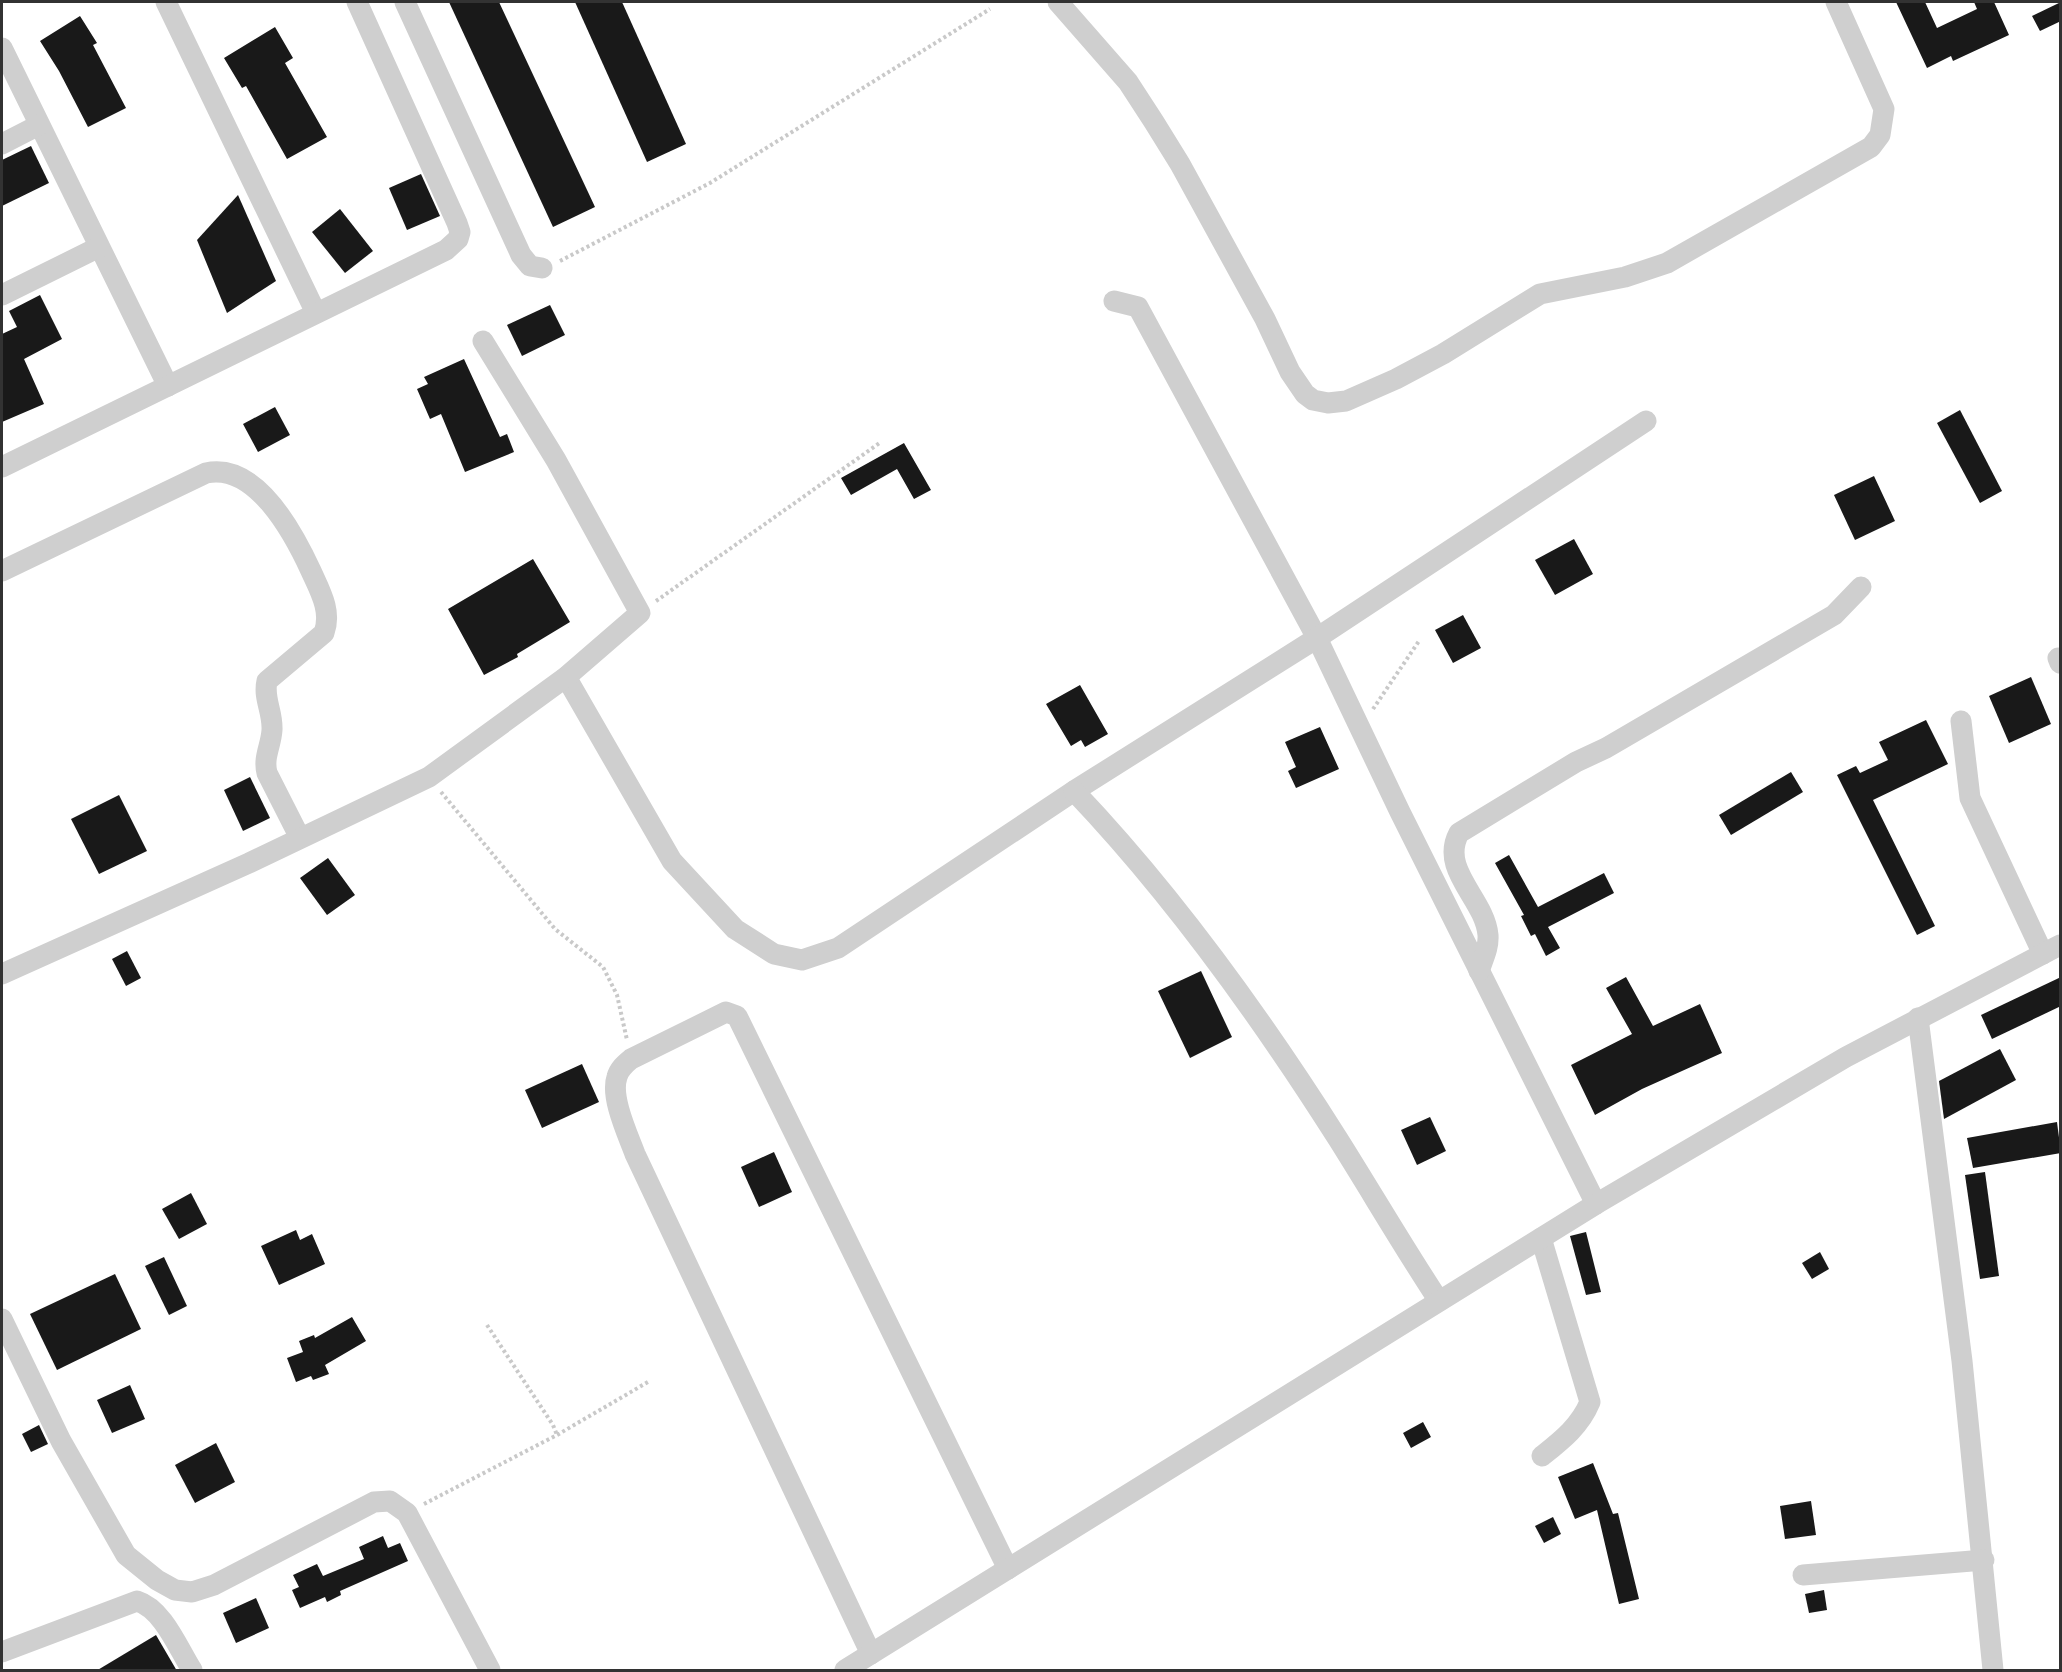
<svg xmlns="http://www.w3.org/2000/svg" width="2062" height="1672" viewBox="0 0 2062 1672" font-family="Roboto,sans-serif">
  <rect width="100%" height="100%" fill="#fff"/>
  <g fill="#191919">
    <polygon points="449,2 499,2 595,207 553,227"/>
    <polygon points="575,2 622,2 686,144 647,162"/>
    <polygon points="1896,2 1925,2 1937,28 1977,9 1974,2 1994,2 2009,35 1953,61 1951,56 1927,68"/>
    <polygon points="2061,2 2061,21 2040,31 2032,16"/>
    <polygon points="80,16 97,43 93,45 126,108 88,127 59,71 40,41"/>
    <polygon points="275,27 293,58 285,63 327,137 287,159 246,86 242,88 224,58"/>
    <polygon points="31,146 49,183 2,206 2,160"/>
    <polygon points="421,174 440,216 407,230 389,188"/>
    <polygon points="238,195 276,281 227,313 197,240"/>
    <polygon points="340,209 373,251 345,273 312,232"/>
    <polygon points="40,295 62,339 24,359 44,404 2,422 2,334 17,327 9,311"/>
    <polygon points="550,305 565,335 522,356 507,325"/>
    <polygon points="464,359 500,437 507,434 514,452 465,472 441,414 430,419 417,389 428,384 424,377"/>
    <polygon points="275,407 290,435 258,452 243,424"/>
    <polygon points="1960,410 2002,491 1980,503 1937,423"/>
    <polygon points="904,443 931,490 914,499 897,469 851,495 841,478"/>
    <polygon points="1874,476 1895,521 1855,540 1834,495"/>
    <polygon points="1574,539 1593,574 1555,595 1535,560"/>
    <polygon points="533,559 570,622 517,654 518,657 484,675 448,609"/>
    <polygon points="1463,615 1481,648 1453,663 1435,630"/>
    <polygon points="2031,677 2051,724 2009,743 1989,696"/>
    <polygon points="1080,685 1108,734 1085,747 1081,740 1071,746 1046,704"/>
    <polygon points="1926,720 1948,764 1873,800 1935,926 1917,935 1837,775 1856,766 1860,773 1888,760 1879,742"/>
    <polygon points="1320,727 1339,769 1296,788 1288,771 1296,767 1285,742"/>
    <polygon points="1791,772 1803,792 1731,835 1719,815"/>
    <polygon points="250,777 270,818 243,831 224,790"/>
    <polygon points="119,795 147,851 99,874 71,819"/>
    <polygon points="1509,855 1538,907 1604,873 1614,893 1548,927 1560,948 1546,956 1535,934 1531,936 1521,916 1524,915 1495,863"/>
    <polygon points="328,858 355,895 327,915 300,878"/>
    <polygon points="127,951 141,978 126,986 112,959"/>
    <polygon points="1201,971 1232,1037 1190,1058 1158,991"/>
    <polygon points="1626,977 1653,1026 1700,1004 1722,1053 1642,1089 1595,1115 1571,1065 1632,1034 1606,988"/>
    <polygon points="2061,977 2061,1006 1992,1039 1981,1015"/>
    <polygon points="2000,1049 2016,1080 1944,1119 1939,1081"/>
    <polygon points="582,1064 599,1102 542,1128 525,1090"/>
    <polygon points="1430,1117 1446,1151 1417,1165 1401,1130"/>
    <polygon points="2057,1122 2061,1153 1973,1168 1967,1138"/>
    <polygon points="774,1152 792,1192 759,1207 741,1167"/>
    <polygon points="1985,1172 1999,1276 1980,1279 1965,1175"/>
    <polygon points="191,1193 207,1224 179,1239 162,1209"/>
    <polygon points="296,1230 300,1240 312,1234 325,1264 279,1285 261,1246"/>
    <polygon points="1586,1232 1601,1292 1586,1295 1570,1236"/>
    <polygon points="1820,1252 1829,1269 1812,1279 1802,1263"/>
    <polygon points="164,1257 187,1306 169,1315 145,1266"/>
    <polygon points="115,1274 141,1329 57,1370 30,1314"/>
    <polygon points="352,1317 366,1341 325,1365 329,1374 313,1380 311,1376 296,1382 287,1358 303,1352 299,1341 314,1335 315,1338"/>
    <polygon points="130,1385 145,1419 112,1433 97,1400"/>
    <polygon points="1423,1422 1431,1437 1411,1448 1403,1433"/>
    <polygon points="39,1425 48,1444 31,1452 22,1434"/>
    <polygon points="216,1443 235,1482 195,1503 175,1465"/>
    <polygon points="1593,1463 1613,1514 1618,1513 1639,1599 1619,1604 1597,1510 1575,1519 1558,1477"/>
    <polygon points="1811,1501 1816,1535 1785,1539 1780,1506"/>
    <polygon points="1553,1517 1561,1534 1544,1543 1535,1526"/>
    <polygon points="383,1536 388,1548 400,1543 408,1561 340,1591 341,1595 327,1602 325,1597 300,1608 292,1590 299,1587 293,1575 317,1564 323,1576 364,1559 359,1547"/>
    <polygon points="1824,1590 1827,1610 1809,1613 1805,1594"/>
    <polygon points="256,1598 269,1628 236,1643 223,1613"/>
    <polygon points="156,1635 177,1671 96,1671"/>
  </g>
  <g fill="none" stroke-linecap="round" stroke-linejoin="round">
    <g stroke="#c9c9c9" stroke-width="4" stroke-dasharray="3 3" stroke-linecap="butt">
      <polyline points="560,261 710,183 990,9"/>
      <polyline points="656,601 881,442"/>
      <polyline points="1373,709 1419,641"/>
      <polyline points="441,792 555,929 603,967 617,995 627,1040"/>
      <polyline points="487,1325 553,1425 557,1435"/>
      <polyline points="424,1504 557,1435 648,1382"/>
    </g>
    <g stroke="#cfcfcf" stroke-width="21">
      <polyline points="166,2 316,313"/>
      <polyline points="405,2 521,255 530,266 542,268"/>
      <polyline points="1058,2 1128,82 1154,122 1180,164 1265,319 1290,372 1305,394 1313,400 1328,403 1346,401 1396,379 1443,354 1540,294 1625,277 1667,263 1871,147 1880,135 1884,109 1836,2"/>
      <polyline points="2,48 168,386"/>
      <polyline points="2,144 39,125"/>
      <polyline points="2,295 99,247"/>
      <polyline points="1114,301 1138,307 1317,638 1400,812 1596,1204"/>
      <polyline points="2,467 446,250 458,239 460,232 457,223 357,2"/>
      <path d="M2 571 206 473C256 462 294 534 311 571 320 591 332 611 324 633L267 681C263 698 273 712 272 730 271 746 263 757 267 773L300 838"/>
      <polyline points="2058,658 2060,663"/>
      <polyline points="566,677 672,861 735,929 774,954 802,960 838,948 1074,791 1317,638 1646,421"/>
      <polyline points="1961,721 1970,798 2043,954"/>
      <path d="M1074 791C1174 896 1260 1016 1338 1139 1372 1193 1404 1248 1439 1301"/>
      <path d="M1479 971C1483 959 1489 948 1488 935 1485 899 1439 870 1459 833L1576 762 1606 748 1834 615 1861 587"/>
      <polyline points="2,974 249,863 429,777 566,677 640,613 556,460 483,341"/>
      <polyline points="1918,1018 1962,1361 1993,1670"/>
      <path d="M1541 1238 1590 1402C1580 1426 1562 1440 1542 1456"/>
      <polyline points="2,1319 61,1441 126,1555 157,1580 175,1590 192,1592 214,1585 374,1502 390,1501 407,1513 490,1670"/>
      <polyline points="1803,1575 1984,1560"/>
      <path d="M2 1652 137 1601C163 1609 178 1648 192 1670"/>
      <path d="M871 1654 635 1154C628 1135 610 1097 617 1077 619 1069 625 1064 631 1059L726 1012 737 1016 1008 1569"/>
      <polyline points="845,1670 1596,1204 1846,1057 2060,945"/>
    </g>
  </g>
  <rect width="2062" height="1672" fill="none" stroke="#323232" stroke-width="6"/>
</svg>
